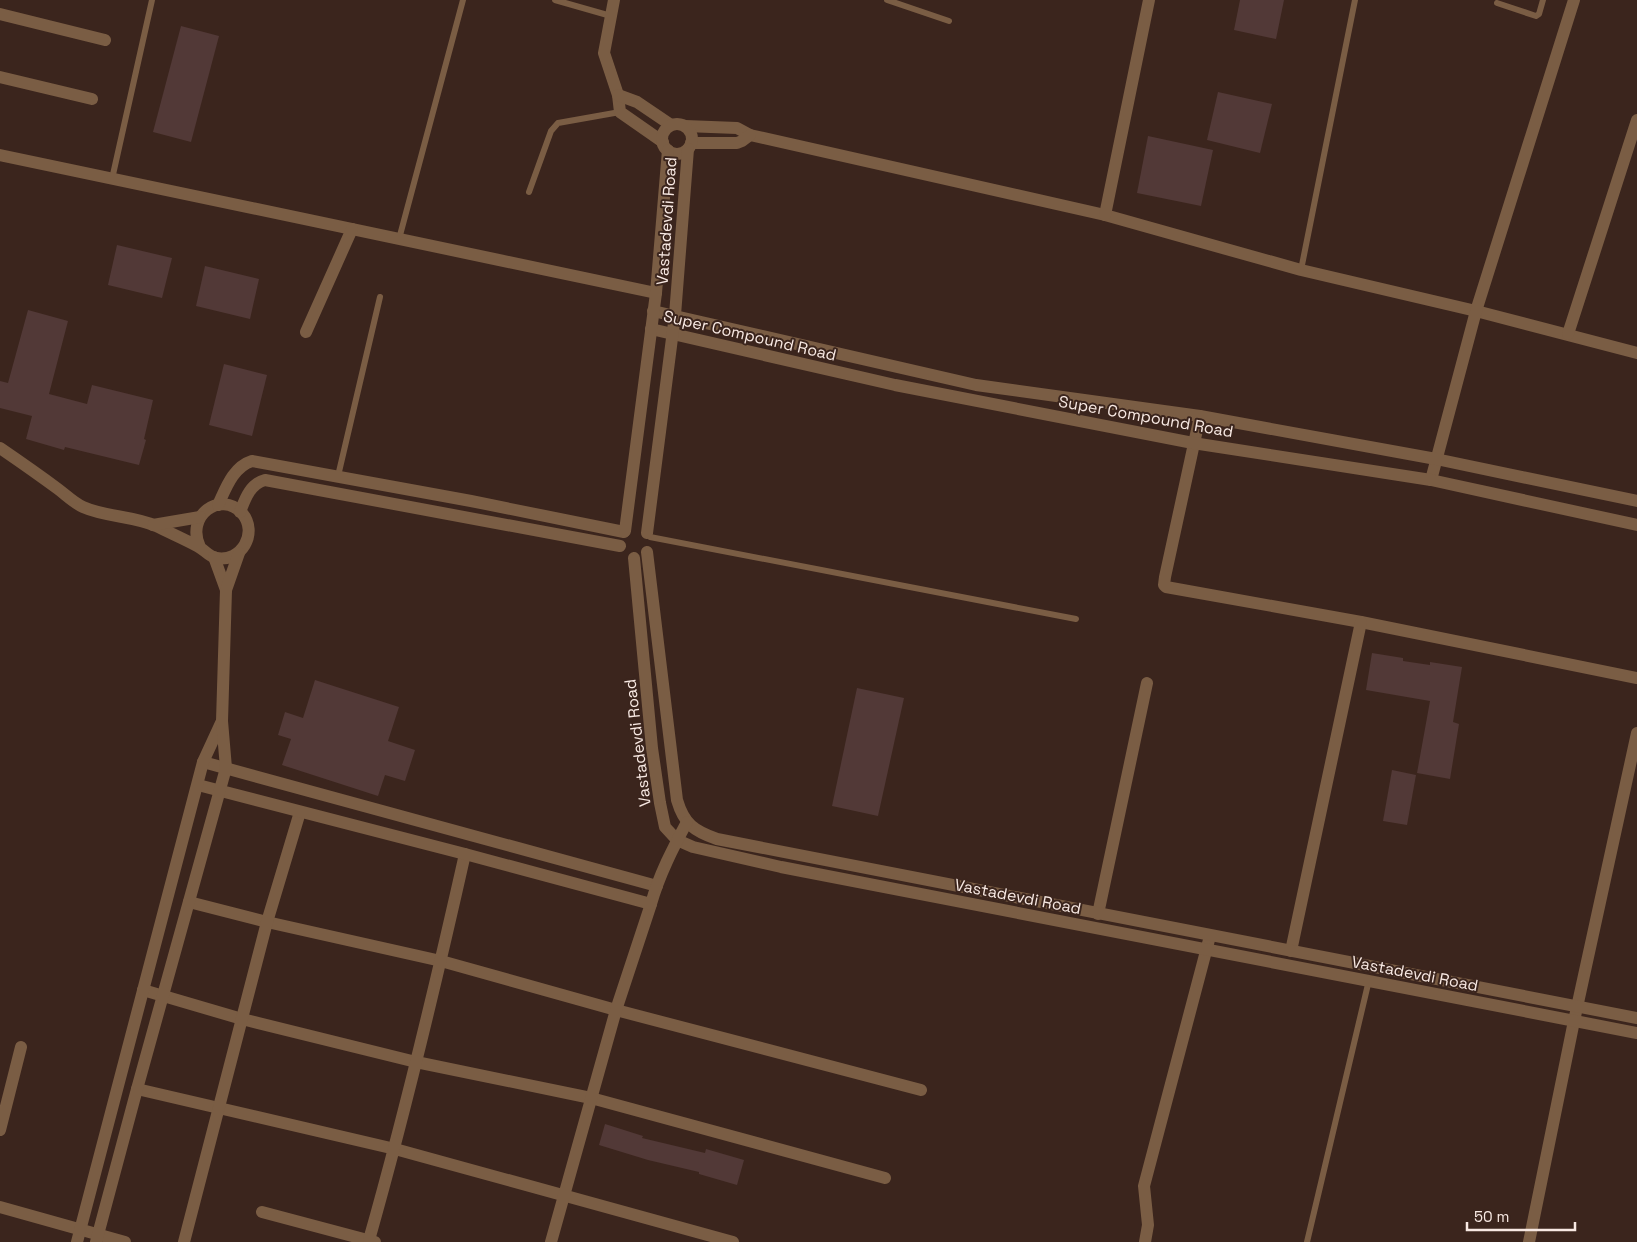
<svg xmlns="http://www.w3.org/2000/svg" width="1637" height="1242" viewBox="0 0 1637 1242" font-family="'Space Grotesk',sans-serif">
  <rect width="100%" height="100%" fill="#3b251d"/>
  <g fill="#523937">
    <polygon points="1240,0 1284,0 1276,39 1234,30"/>
    <polygon points="181,26 219,36 191,142 153,132"/>
    <polygon points="1218,92 1272,104 1260,153 1207,140"/>
    <polygon points="1148,136 1213,150 1201,206 1137,193"/>
    <polygon points="117,245 172,258 162,298 108,285"/>
    <polygon points="205,266 259,279 250,319 196,306"/>
    <polygon points="28,310 68,321 49,394 87,404 92,385 153,400 144,439 146,440 139,465 65,447 64,450 26,439 32,416 0,408 0,381 8,383"/>
    <polygon points="224,364 267,375 252,436 209,425"/>
    <polygon points="1372,653 1403,658 1403,661 1430,665 1430,662 1462,667 1453,722 1459,724 1450,779 1417,773 1430,701 1366,690"/>
    <polygon points="315,680 399,707 388,741 415,750 405,781 385,775 378,796 282,765 291,739 278,735 285,712 303,718"/>
    <polygon points="857,688 904,698 878,816 832,806"/>
    <polygon points="1392,770 1416,775 1407,825 1383,821"/>
    <polygon points="605,1124 643,1136 642,1138 705,1153 706,1149 744,1160 737,1185 699,1174 699,1172 648,1160 599,1145"/>
  </g>
  <g fill="none" stroke-linecap="round" stroke-linejoin="round">
    <g stroke="#7a5d44" stroke-width="6">
      <polyline points="555,0 611,16"/>
      <polyline points="887,0 949,21"/>
      <polyline points="1497,3 1536,16 1539,14 1543,0"/>
      <polyline points="112,179 152,0"/>
      <polyline points="529,192 551,131 558,123 620,112"/>
      <polyline points="399,239 463,0"/>
      <polyline points="1301,270 1355,0"/>
      <polyline points="338,476 380,297"/>
      <polyline points="650,537 1076,619"/>
      <polyline points="1307,1242 1369,980"/>
    </g>
    <g stroke="#7a5d44" stroke-width="12">
      <polyline points="0,14 105,40"/>
      <polyline points="0,77 92,99"/>
      <polyline points="685,126 737,128 750,135 1105,215 1301,270 1476,311 1637,353"/>
      <polyline points="691,143 737,143 742,141 750,135"/>
      <polyline points="0,155 656,293"/>
      <polyline points="1105,215 1149,0"/>
      <polyline points="306,332 352,229"/>
      <polyline points="1568,334 1637,120"/>
      <polyline points="1200,416 1165,577 1164,585 1166,587 1361,622 1637,678"/>
      <polyline points="1431,480 1476,311 1574,0"/>
      <polyline points="189,902 267,922 441,961 616,1010 921,1090"/>
      <polyline points="1098,914 1147,683"/>
      <polyline points="1291,951 1361,622"/>
      <polyline points="143,990 242,1019 416,1062 591,1098 885,1178"/>
      <polyline points="137,1089 395,1149 733,1242"/>
      <polyline points="0,1130 21,1047"/>
      <polyline points="0,1207 125,1242"/>
      <polyline points="262,1212 375,1242"/>
      <path d="M369 1240C405 1113 436 983 465 854"/>
      <polyline points="184,1242 267,922 300,812"/>
      <polyline points="551,1242 616,1010 651,904"/>
      <polyline points="1145,1242 1148,1225 1144,1186 1210,936"/>
      <polyline points="1529,1242 1574,1021 1637,733"/>
    </g>
    <g stroke="#7a5d44" stroke-width="12">
      <polyline points="614,0 604,53 618,95 620,112 663,142"/>
      <polyline points="618,95 637,102 671,125"/>
      <circle cx="677" cy="139" r="15"/>
      <polyline points="653,311 976,385 1200,416 1436,459 1637,501"/>
      <polyline points="651,329 895,385 1193,443 1431,480 1637,525"/>
      <path d="M0 448C19 461 39 475 58 489 66 495 74 503 83 507 105 517 134 516 156 526 170 533 184 539 197 546 204 549 208 556 216 558 241 563 259 533 242 513 220 490 185 516 200 547"/>
      <path d="M218 505C226 488 233 467 252 461L471 501 624 532"/>
      <path d="M240 512C245 499 250 484 265 480L620 546"/>
      <polyline points="153,525 200,517"/>
      <polyline points="625,531 656,293 668,150"/>
      <polyline points="647,533 675,315 688,149"/>
      <path d="M647 552 677 800C684 824 694 831 717 839L1637 1018"/>
      <polyline points="214,557 226,590"/>
      <polyline points="634,558 652,748 660,803 665,827 677,840 693,847 781,867 1637,1033"/>
      <polyline points="203,762 657,886"/>
      <path d="M198 785 465 854 651 904C659 875 673 848 687 822"/>
      <polyline points="77,1242 203,762 221,723"/>
      <polyline points="96,1242 137,1089 226,768 222,721 226,590 239,553"/>
    </g>
  </g>
  <g text-anchor="middle" stroke-width="4" stroke-linejoin="round" paint-order="stroke">
    <g font-size="16" fill="#f8e9e3" stroke="#3b251d">
      <text transform="translate(666 221) rotate(-86)" y="6">Vastadevdi Road</text>
      <text transform="translate(750 335) rotate(13)" y="6">Super Compound Road</text>
      <text transform="translate(1146 416) rotate(10)" y="6">Super Compound Road</text>
      <text transform="translate(637 743) rotate(-97)" y="6">Vastadevdi Road</text>
      <text transform="translate(1018 896) rotate(11)" y="6">Vastadevdi Road</text>
      <text transform="translate(1415 973) rotate(11)" y="6">Vastadevdi Road</text>
    </g>
  </g>
  <path d="M1467 1222v8h108v-8" fill="none" stroke="#f8e9e3" stroke-width="2.5"/>
  <text x="1474" y="1222" font-size="15" fill="#f8e9e3" stroke="#3b251d" stroke-width="4" paint-order="stroke">50 m</text>
</svg>
